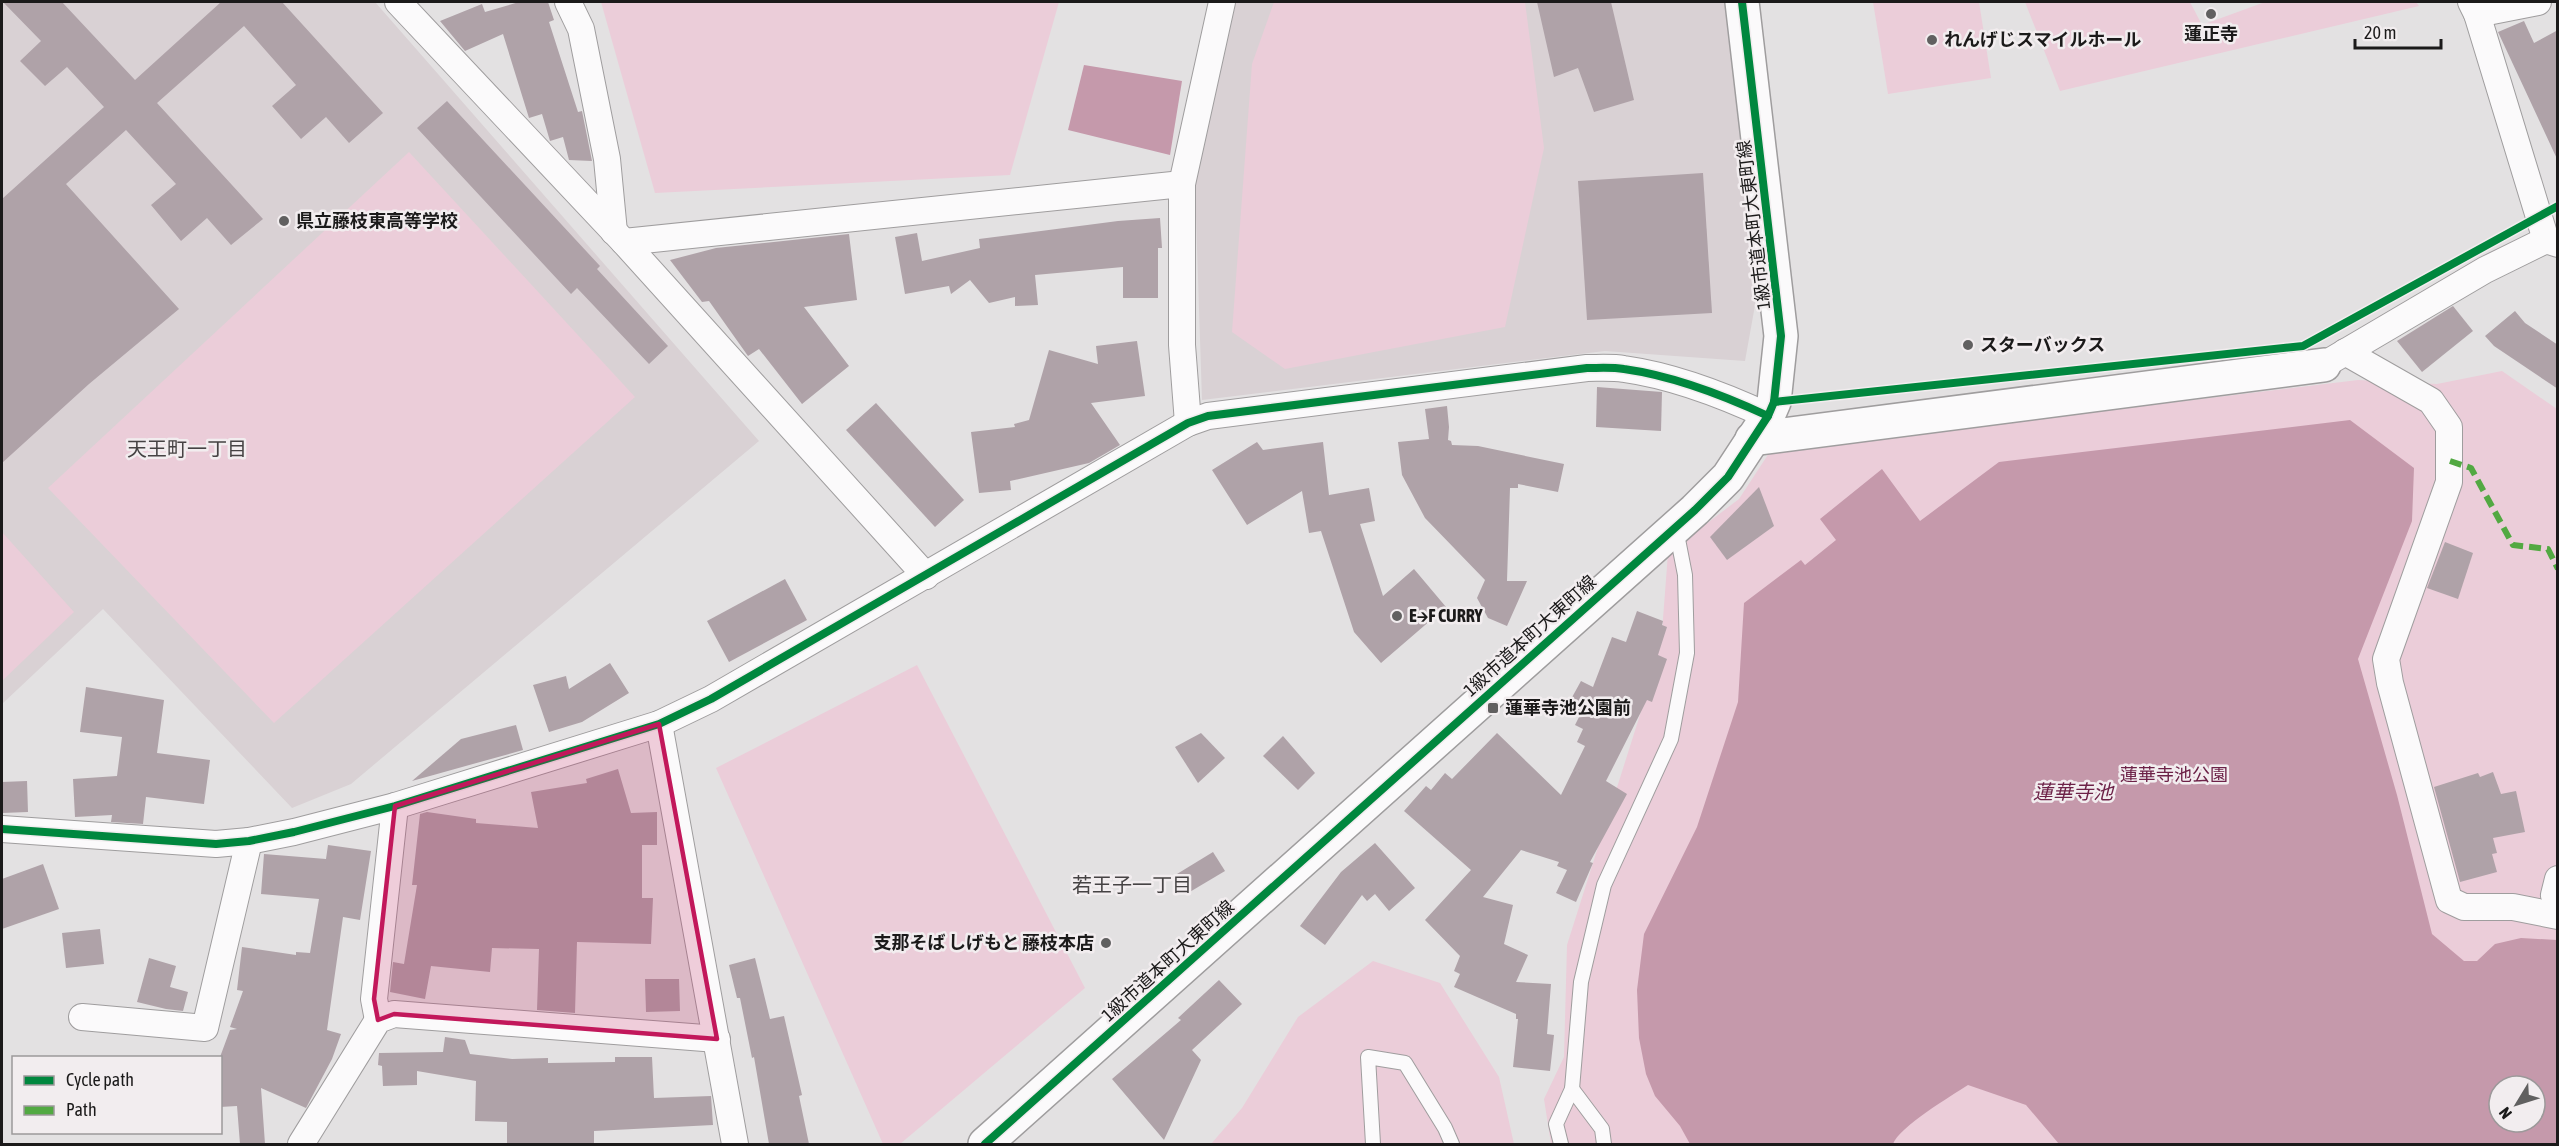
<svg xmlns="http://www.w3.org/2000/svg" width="2559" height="1146" viewBox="0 0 2559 1146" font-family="'Asap Condensed','Noto Sans JP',sans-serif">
  <rect width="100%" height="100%" fill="#e3e1e2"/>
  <g fill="#d9d1d4">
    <polygon points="2,2 375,2 759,441 351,784 292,808 103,609 2,704"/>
    <polygon points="1236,2 1726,2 1759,283 1745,361 1605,351 1202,400 1195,186"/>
  </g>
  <g fill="#ebcdd9" fill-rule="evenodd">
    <polygon points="601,2 1059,2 1010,175 655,193"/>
    <polygon points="1274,2 1525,2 1544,148 1505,327 1285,369 1232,332 1252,64"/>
    <polygon points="1873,2 1979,2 1991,78 1888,94"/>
    <polygon points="2025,2 2190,2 2202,25 2265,2 2416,2 2419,6 2060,91"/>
    <polygon points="409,152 635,397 274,723 48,488"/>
    <path d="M2502 371 2557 409V1144H1551L1544 1099 1564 1057 1567 945 1639 718 1662 632 1668 553 1739 499 1773 447 1880 438 2358 380 2437 384ZM2499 1086H2535V1122H2499Z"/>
    <polygon points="2,532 74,612 2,681"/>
    <polygon points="917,665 1085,988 900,1144 883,1144 716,768"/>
    <polygon points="1373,961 1440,983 1499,1077 1514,1144 1211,1144 1242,1108 1298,1017"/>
  </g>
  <g fill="#c599ab" fill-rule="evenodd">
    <polygon points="1084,65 1182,81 1170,155 1068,130"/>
    <path d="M2350 420 2414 468 2412 521 2358 659 2397 795 2432 934 2464 961H2477L2495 944 2521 938 2557 940V1144H2059L2026 1105 1968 1085C1951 1096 1899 1127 1893 1144H1690L1680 1126 1655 1096 1646 1074 1639 1038 1637 990 1644 934 1697 827 1738 702 1744 603 1801 560 1805 565 1836 540 1820 519 1882 469 1920 521 1999 462ZM2499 1086H2535V1122H2499Z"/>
  </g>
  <g fill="#afa2a8">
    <polygon points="3,2 62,2 135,80 221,2 282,2 383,113 349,143 326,117 301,139 272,106 296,85 244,26 157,103 263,219 231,245 207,218 181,241 151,205 176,184 126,130 66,184 179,309 89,384 2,463 2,199 104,107 67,67 45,86 20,61 41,41"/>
    <polygon points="519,2 548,2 554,20 549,22 578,112 582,111 592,161 569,160 563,137 550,141 542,114 529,118 503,34 465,51 440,21 482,4 485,12"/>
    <polygon points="1537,2 1611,2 1634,100 1594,112 1578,68 1554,77"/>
    <polygon points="2524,21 2534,43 2558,30 2558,161 2498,32"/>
    <polygon points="447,101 600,266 597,269 668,346 649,364 577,288 571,294 417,128"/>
    <polygon points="1703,173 1712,313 1587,320 1578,181"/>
    <polygon points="1160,218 1162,248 1158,248 1158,298 1123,298 1123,267 1035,275 1038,305 1015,306 1015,297 989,303 970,280 951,294 949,286 905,294 895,237 917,233 922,261 980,248 979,239 1118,221"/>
    <polygon points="849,234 857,300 804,307 849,366 802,404 759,349 748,356 709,301 702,302 670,260 716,248"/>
    <polygon points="2453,306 2473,331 2422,372 2397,341"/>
    <polygon points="2515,311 2525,323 2558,345 2558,389 2494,346 2485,336"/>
    <polygon points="1137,341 1145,396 1091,403 1120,445 1089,463 1010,481 1011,490 979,493 971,432 1015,427 1014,424 1029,420 1049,350 1098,364 1096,346"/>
    <polygon points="1597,387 1662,392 1661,431 1596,427"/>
    <polygon points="876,403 964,500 935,527 846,430"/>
    <polygon points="1447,406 1449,427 1448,440 1451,441 1452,445 1478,446 1564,464 1558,492 1518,484 1518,488 1510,488 1507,581 1527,581 1507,626 1488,618 1477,598 1485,580 1425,518 1402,475 1398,442 1429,439 1425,409"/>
    <polygon points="1257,442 1263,450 1323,442 1329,495 1369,488 1375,521 1360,524 1383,596 1414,569 1446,607 1381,663 1354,632 1321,531 1309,533 1302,491 1247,525 1212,470"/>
    <polygon points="1759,487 1774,526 1727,560 1710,537"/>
    <polygon points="2445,542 2473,553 2458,599 2427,588"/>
    <polygon points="785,579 807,620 729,662 707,621"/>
    <polygon points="1637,611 1663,621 1662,625 1667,627 1658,655 1667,659 1652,702 1647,700 1606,781 1627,794 1590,862 1593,863 1576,902 1556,893 1567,870 1557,866 1559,862 1521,850 1483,897 1513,905 1504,944 1528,955 1516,982 1551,984 1547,1034 1554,1035 1550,1071 1513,1067 1518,1019 1516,1019 1516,1014 1454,987 1460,974 1454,971 1460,956 1425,920 1471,870 1404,811 1426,786 1431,790 1445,773 1452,779 1497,733 1561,795 1585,746 1577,742 1583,729 1575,725 1579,717 1565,710 1581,681 1593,687 1612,637 1626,642"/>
    <polygon points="610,663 629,693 582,722 549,732 533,685 566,676 569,689"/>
    <polygon points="86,687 164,700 157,753 210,760 204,804 146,797 143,824 111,822 112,815 75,817 73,779 117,776 122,737 80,732"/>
    <polygon points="516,725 523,750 412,781 461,739"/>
    <polygon points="1201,733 1225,758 1198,783 1175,747"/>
    <polygon points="1283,736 1315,773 1298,790 1263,756"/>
    <polygon points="618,769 631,813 657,812 657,845 642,845 642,898 653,898 651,944 577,942 575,1013 537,1010 539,949 492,948 490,972 431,966 425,999 390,992 393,962 404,964 417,885 412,885 420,814 427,812 476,819 476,823 538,828 531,792 587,783 586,779"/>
    <polygon points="2493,772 2501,794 2516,791 2525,832 2493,838 2497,853 2492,854 2497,872 2460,882 2434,787 2478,773 2480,777"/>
    <polygon points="27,781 28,812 2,813 2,782"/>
    <polygon points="1375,843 1415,888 1389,911 1375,894 1367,901 1362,895 1325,945 1300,926 1341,872"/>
    <polygon points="328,845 371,851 360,920 343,917 327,1030 341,1034 332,1059 306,1108 261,1088 265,1144 240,1144 237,1106 220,1107 220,1057 230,1030 237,1029 230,1027 243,991 237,990 242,947 296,955 296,952 310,953 319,899 261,894 264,854 326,859"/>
    <polygon points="1213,852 1225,871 1188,893 1177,874"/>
    <polygon points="43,864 59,909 2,929 2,879"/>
    <polygon points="100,929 104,964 66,968 62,933"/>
    <polygon points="149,958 176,966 170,987 188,992 183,1011 166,1009 137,1002"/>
    <polygon points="755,958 770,1019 784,1016 802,1095 799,1096 809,1144 769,1144 754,1057 752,1058 740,998 737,998 729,965"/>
    <polygon points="645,979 679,979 680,1011 646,1012"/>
    <polygon points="1219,980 1242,1004 1192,1050 1201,1060 1164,1140 1112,1079 1181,1020 1178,1018"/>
    <polygon points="445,1037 465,1040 470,1054 512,1059 548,1058 548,1063 615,1062 615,1057 652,1057 654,1098 711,1096 713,1125 594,1131 594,1144 507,1144 507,1122 475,1121 476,1081 417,1071 417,1085 383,1086 382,1066 378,1065 379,1053 443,1052"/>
  </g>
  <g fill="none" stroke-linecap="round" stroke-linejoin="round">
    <g stroke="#9f9d9e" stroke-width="16">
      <g id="lane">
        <polyline points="1572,1089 1602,1129 1604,1144"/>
        <polyline points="1373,1144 1368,1057 1405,1063 1445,1128 1452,1144"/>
        <polyline points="1561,1144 1556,1124 1572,1089 1581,982 1604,885 1671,739 1687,653 1685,575 1676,529"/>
      </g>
    </g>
    <g stroke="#9f9d9e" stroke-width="28">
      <g id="street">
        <polyline points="398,2 624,242 926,576"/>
        <polyline points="568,2 581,29 607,159 614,232"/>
        <polyline points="2471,2 2477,14 2546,240"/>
        <polyline points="2477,14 2538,2"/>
        <polyline points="624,242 1182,184"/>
        <polyline points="2345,352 2431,401 2449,427 2449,482 2386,659 2390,683 2449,900 2464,907 2513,907 2558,916"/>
        <polyline points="2332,360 2485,270 2546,240 2558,244"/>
        <polyline points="1188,423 1182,345 1182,184 1222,2"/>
        <polyline points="659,724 735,1144"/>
        <path d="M2 829 216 844 249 841 294 832 395 806 659 724 711 699 1188 423 1208 416 1587 368C1599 368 1612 367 1624 369 1674 376 1723 395 1768 416"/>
        <polyline points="2558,879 2554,895 2558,898"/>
        <polyline points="82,1017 205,1028 249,841"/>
        <polyline points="378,1020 374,999 395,806"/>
        <polyline points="301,1144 378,1020 394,1014 717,1039"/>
      </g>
    </g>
    <g stroke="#9f9d9e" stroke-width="36">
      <g id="secondary">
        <polyline points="1752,439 2324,365"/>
        <polyline points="985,1144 1695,510 1728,477 1768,416 1774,402 1781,336 1742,2"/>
      </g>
    </g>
    <use href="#lane" stroke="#fbfafb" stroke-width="14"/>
    <use href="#street" stroke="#fbfafb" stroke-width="26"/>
    <use href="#secondary" stroke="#fbfafb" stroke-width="33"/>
    <polyline stroke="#52a942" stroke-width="6" stroke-dasharray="12 6" stroke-linecap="butt" points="2450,461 2471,468 2513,545 2548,549 2558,569"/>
    <g stroke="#f2edef" stroke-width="11">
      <g id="cycleway">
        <polyline points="1774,402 2303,346 2558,206"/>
        <path d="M2 829 216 844 249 841 294 832 395 806 659 724 711 699 1188 423 1208 416 1587 368C1599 368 1612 367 1624 369 1674 376 1723 395 1768 416"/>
        <polyline points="985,1144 1695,510 1728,477 1768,416 1774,402 1781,336 1742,2"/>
      </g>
    </g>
    <use href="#cycleway" stroke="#00873e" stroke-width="8"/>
  </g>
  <path fill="#c2185b" fill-opacity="0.2" stroke="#c2185b" stroke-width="4.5" stroke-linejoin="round" d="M659 724 717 1039 394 1014 378 1020 374 999 395 806Z"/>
  <g fill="#616060" stroke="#f2edef" stroke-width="2">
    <circle cx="2211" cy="14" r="6"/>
    <circle cx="1932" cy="40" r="6"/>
    <circle cx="284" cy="221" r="6"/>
    <circle cx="1968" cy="345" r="6"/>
    <circle cx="1397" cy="616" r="6"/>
    <rect x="1487" y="702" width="12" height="12" rx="3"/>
    <circle cx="1106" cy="943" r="6"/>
  </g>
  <g text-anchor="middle" stroke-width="5" stroke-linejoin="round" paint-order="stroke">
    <g font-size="18" font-weight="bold" fill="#1b1a1a" stroke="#f2edef" text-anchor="start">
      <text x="2211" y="40" text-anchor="middle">蓮正寺</text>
      <text x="1944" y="46">れんげじスマイルホール</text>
      <text x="296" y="227">県立藤枝東高等学校</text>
      <text x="1980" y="351">スターバックス</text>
      <text x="1409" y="622">E→F CURRY</text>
      <text x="1505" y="714">蓮華寺池公園前</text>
      <text x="1094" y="949" text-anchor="end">支那そば しげもと 藤枝本店</text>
    </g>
    <g font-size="18" fill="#1b1a1a" stroke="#f2edef">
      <text transform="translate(1754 225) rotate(-97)" y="6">1級市道本町大東町線</text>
      <text transform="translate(1530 636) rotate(-42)" y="6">1級市道本町大東町線</text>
      <text transform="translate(1168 961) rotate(-42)" y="6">1級市道本町大東町線</text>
    </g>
    <g font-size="18" fill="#6c2147" stroke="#f2edef">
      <text x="2174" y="781">蓮華寺池公園</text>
    </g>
    <g font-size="20" fill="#464344" stroke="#f2edef">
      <text x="187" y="456">天王町一丁目</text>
      <text x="1132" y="892">若王子一丁目</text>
    </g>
    <g font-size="20" font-style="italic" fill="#6d2248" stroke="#f2edef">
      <text x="2073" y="799">蓮華寺池</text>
    </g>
  </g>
  <rect width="2559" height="1146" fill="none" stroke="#1b1a1a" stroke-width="6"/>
  <rect x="12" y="1056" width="210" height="78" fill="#f2edef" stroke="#9c999a" stroke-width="1.5"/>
  <rect x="24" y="1076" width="30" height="9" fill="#00873e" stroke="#9c999a" stroke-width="1.5"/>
  <text x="66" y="1086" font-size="18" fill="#1b1a1a">Cycle path</text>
  <rect x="24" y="1106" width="30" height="9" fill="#52a942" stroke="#9c999a" stroke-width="1.5"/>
  <text x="66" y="1116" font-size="18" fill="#1b1a1a">Path</text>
  <g transform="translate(2517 1104) rotate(232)"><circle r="28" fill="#f2edef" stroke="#9c999a" stroke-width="1.5"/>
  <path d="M0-4.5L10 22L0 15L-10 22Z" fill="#616060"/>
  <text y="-9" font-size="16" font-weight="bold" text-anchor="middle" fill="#1b1a1a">N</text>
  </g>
  <path d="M2355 39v9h86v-9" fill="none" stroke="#1b1a1a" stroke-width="3"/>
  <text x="2364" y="39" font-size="18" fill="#1b1a1a" stroke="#f2edef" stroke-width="4.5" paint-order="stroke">20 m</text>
</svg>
